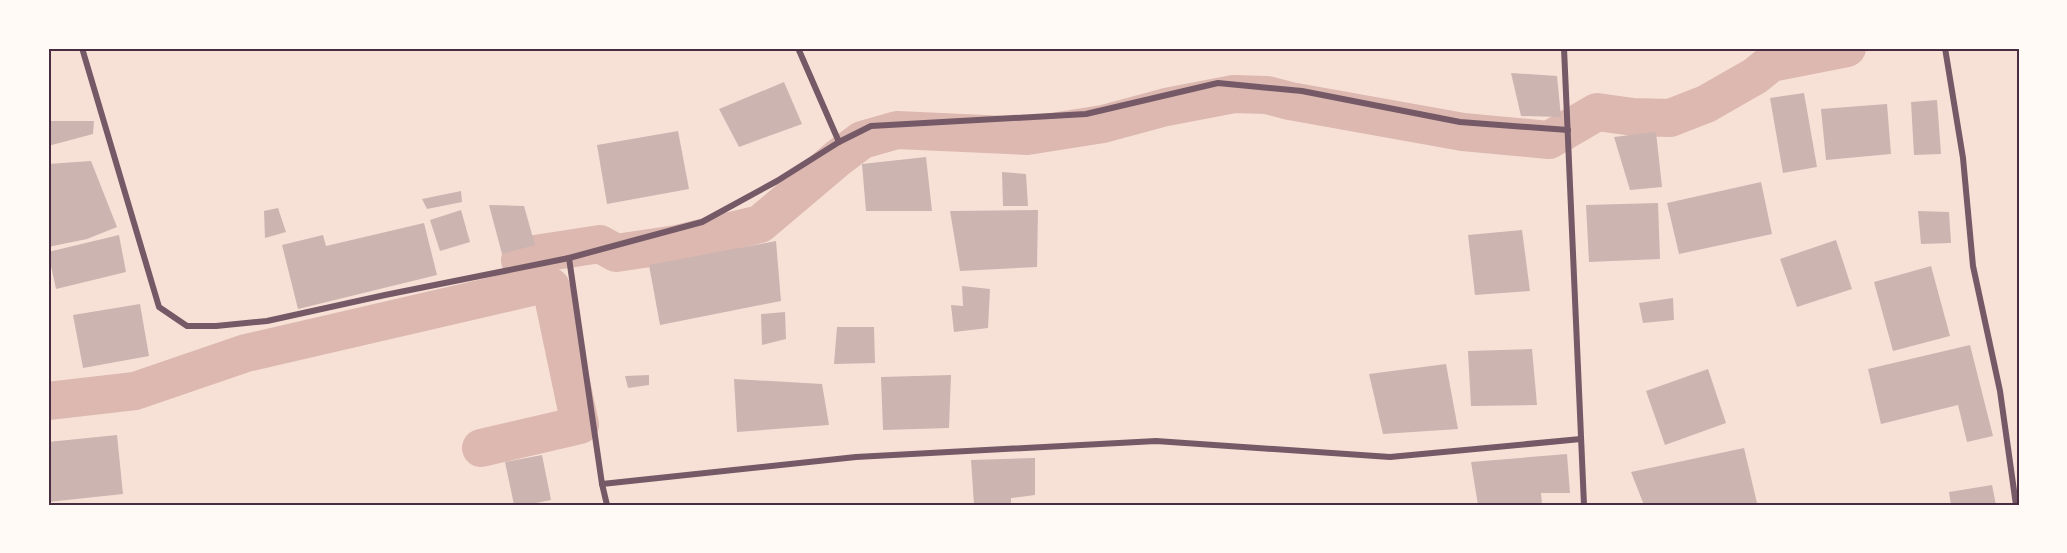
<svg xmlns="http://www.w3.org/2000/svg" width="2067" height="553" viewBox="0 0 2067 553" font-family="Overpass,sans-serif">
  <rect width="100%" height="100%" fill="#f7e1d7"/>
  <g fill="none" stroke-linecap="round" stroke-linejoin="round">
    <g stroke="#dcb8b0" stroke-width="38">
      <polyline points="48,401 135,391 246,353 540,285"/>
      <polyline points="481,448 580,425 551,287 540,285 520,260 535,254 600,244 616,253 677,244 760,224 838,158 862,140 897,130 1027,136 1103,124 1166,107 1234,94 1267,95 1290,101 1463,132 1549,140 1597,112 1633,117 1670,118 1706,104 1755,76 1771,63 1847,48"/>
    </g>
  </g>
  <g fill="#ccb4b1">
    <polygon points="1511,73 1557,76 1561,117 1521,116"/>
    <polygon points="784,82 802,124 739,147 719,109"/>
    <polygon points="1804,93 1817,167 1783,173 1770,98"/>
    <polygon points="1937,100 1941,154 1914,155 1911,102"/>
    <polygon points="1887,104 1891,154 1826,160 1821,109"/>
    <polygon points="48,121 94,121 93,134 48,146"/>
    <polygon points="678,131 689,189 607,204 597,145"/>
    <polygon points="1656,132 1662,187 1630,190 1614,137"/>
    <polygon points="926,157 932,211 866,211 862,164"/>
    <polygon points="91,161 117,227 87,239 48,247 48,164"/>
    <polygon points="1002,172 1026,174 1028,206 1003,206"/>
    <polygon points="1761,182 1772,234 1679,254 1667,203"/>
    <polygon points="461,191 462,202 427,209 422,199"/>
    <polygon points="1658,203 1660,259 1589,262 1586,205"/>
    <polygon points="489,205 524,206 535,245 502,254"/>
    <polygon points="278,208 286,232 265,238 264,211"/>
    <polygon points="461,210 470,242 440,251 430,220"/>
    <polygon points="1038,210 1037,267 960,271 950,211"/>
    <polygon points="1918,211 1949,212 1951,243 1921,244"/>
    <polygon points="424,223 437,275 298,309 282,245 323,235 326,246"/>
    <polygon points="1522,230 1530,291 1475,295 1468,235"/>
    <polygon points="119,235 126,272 56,289 48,252"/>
    <polygon points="1836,240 1852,289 1797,307 1780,259"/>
    <polygon points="776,241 781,301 660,325 649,265"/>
    <polygon points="1931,266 1950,336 1893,351 1874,282"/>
    <polygon points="962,286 990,289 988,328 954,332 951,305 963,306"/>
    <polygon points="1673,298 1674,320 1643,323 1639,303"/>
    <polygon points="140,304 149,356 83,368 73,315"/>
    <polygon points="785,312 786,339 762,345 761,314"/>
    <polygon points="837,327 874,327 875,363 834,364"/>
    <polygon points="1970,345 1993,436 1967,442 1958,405 1881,424 1868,369"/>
    <polygon points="1532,349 1537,405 1471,406 1468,351"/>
    <polygon points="1446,364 1458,429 1383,434 1369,374"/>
    <polygon points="1708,369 1726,423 1665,445 1646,391"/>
    <polygon points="649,375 649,385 628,388 625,376"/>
    <polygon points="951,375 949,428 883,430 881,377"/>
    <polygon points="734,379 822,384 829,425 737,432"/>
    <polygon points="117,435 123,494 48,502 48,442"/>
    <polygon points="1744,448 1757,503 1746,505 1644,505 1631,472"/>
    <polygon points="1567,454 1570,493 1541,493 1542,505 1478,505 1471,462"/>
    <polygon points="542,455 551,500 526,505 514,505 505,462"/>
    <polygon points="1035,458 1035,495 1011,498 1011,505 974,505 971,460"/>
    <polygon points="1992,485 1996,505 1951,505 1949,492"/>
  </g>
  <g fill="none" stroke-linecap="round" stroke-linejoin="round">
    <g stroke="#755966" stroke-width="6">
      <polyline points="82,48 159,307 187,326 216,326 267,321 385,295 569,258 602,484 607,505"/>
      <polyline points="798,48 839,142"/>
      <polyline points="1564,48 1584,505"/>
      <polyline points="1945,48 1963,158 1973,266 2000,391 2016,505"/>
      <polyline points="569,258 702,222 777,181 839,142 871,126 1086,114 1218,83 1302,91 1460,122 1568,130"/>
      <polyline points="602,484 856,457 1156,441 1390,457 1581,439"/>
    </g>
  </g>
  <rect width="2067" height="553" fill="none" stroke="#fffaf5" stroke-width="99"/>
  <rect x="50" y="50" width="1968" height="454" fill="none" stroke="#4a2c40" stroke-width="2"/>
</svg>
